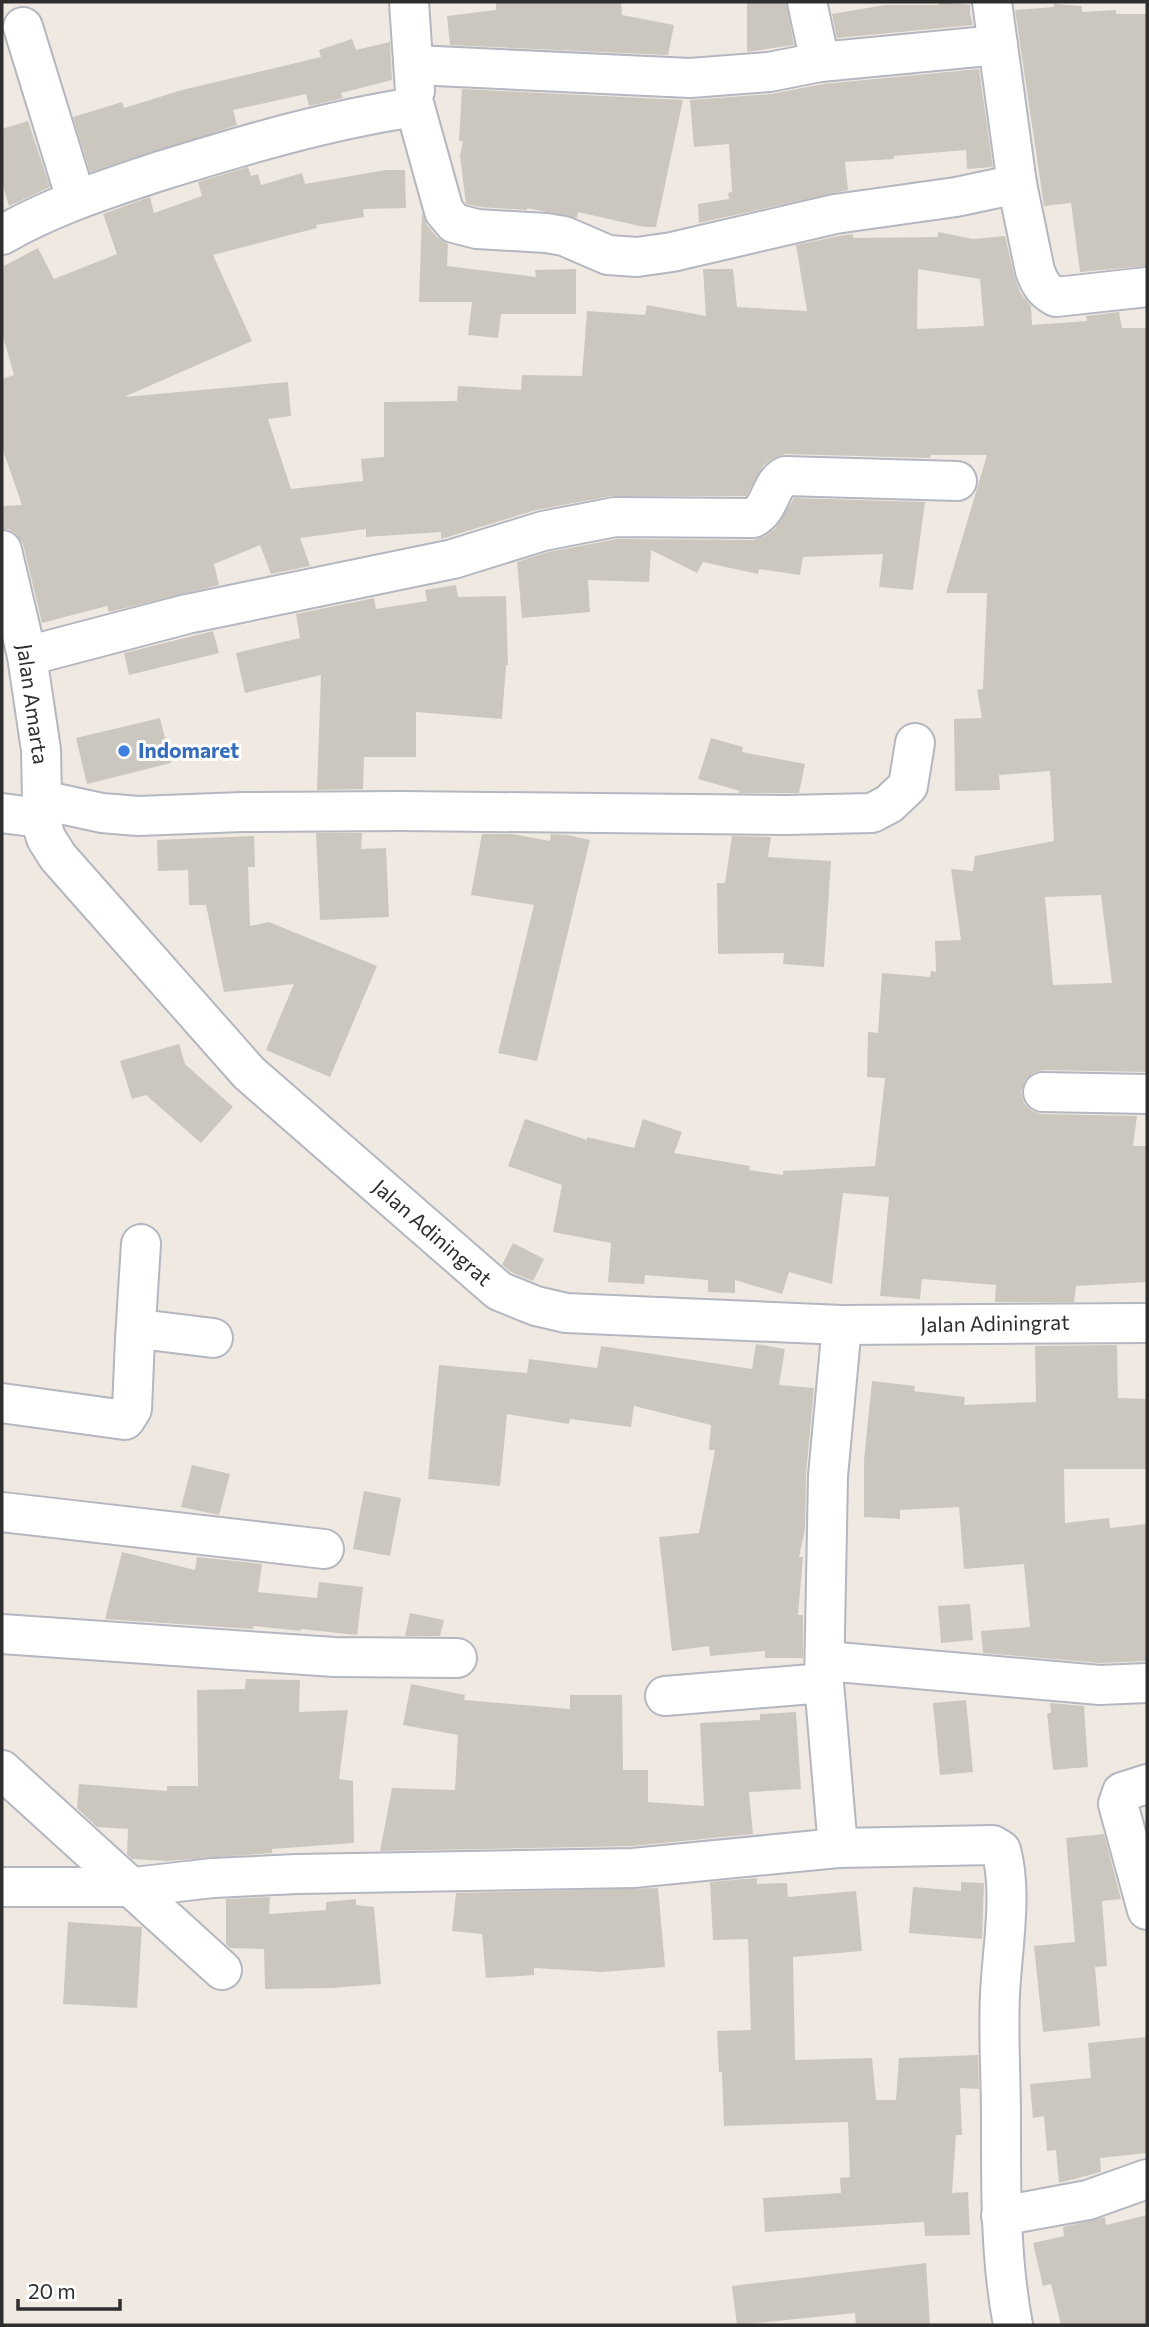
<svg xmlns="http://www.w3.org/2000/svg" width="1149" height="2327" viewBox="0 0 1149 2327" font-family="Commissioner,sans-serif">
  <rect width="100%" height="100%" fill="#efe9e1"/>
  <g fill="#cbc7bf" fill-rule="evenodd">
    <polygon points="496,2 621,2 622,15 674,25 668,55 450,45 447,16 496,10"/>
    <polygon points="747,2 786,2 794,45 747,52"/>
    <polygon points="939,2 970,5 970,14 973,25 837,38 832,14 885,5 938,5"/>
    <polygon points="1054,4 1082,6 1082,12 1116,10 1116,14 1147,14 1147,266 1080,272 1071,203 1044,206 1015,10 1054,7"/>
    <polygon points="352,39 356,50 390,42 392,80 341,93 343,98 309,106 306,94 233,110 237,125 90,172 73,117 122,102 124,108 182,90 321,57 319,50"/>
    <polygon points="979,69 993,167 967,169 966,150 894,156 894,159 845,162 848,190 699,223 698,204 729,199 728,193 732,192 729,144 694,147 690,100 771,94 823,84"/>
    <polygon points="462,89 683,100 656,227 644,227 578,212 577,218 527,208 527,210 480,207 466,204 460,156 463,141 459,141"/>
    <polygon points="28,121 50,187 9,206 2,183 2,129"/>
    <path d="M248 167 251 176 258 174 261 185 302 173 305 184 386 170H405L406 208 363 209 364 217 316 225 317 228 213 255 252 341 124 397 288 382 291 416 268 419 291 489 363 481 361 459 384 457V402L457 401 458 386 521 390 522 375 582 376 587 311 645 315 647 305 706 316 703 269H733L737 307 807 311 796 245 839 236 853 234V238L938 237V232L973 239 1005 236 1015 279 1021 294 1031 306 1032 325 1087 321 1086 316 1119 312 1122 328H1147V1072L1043 1070 1033 1073 1025 1080 1021 1092 1024 1103 1032 1111 1042 1114 1137 1116 1133 1146H1147V1282L1076 1286 1074 1302H995L996 1285 922 1279 920 1299 880 1296 889 1197 843 1193 832 1284 789 1272 782 1294 735 1280V1293L708 1292V1280L645 1275 644 1284 608 1282 611 1243 553 1232 562 1185 508 1166 525 1119 587 1140V1137L634 1148 643 1119 682 1132 674 1153 750 1166 749 1170 783 1175V1171L875 1166 885 1078 867 1077 868 1032 878 1033 882 973 930 977 931 971 936 972 935 941 961 940 951 869 973 871 975 856 1054 841 1050 771 999 775 1000 790 955 791 954 719 982 718 977 690 983 689 987 593H946L987 455H931L930 458 785 454 772 459 763 466 746 496H611L536 510 441 539V532L366 537V529L300 538 310 566 271 574 260 545 214 564 219 585 109 612 107 606 42 623 23 544 17 535 9 529H2V506L22 505 2 447V379L14 375 2 333V267L38 248 54 279 117 254 103 214 150 197 154 213 202 196 198 182ZM918 269 980 279 984 326 917 329ZM1101 895 1112 983 1053 985 1045 897Z"/>
    <polygon points="422,213 427,225 437,237 448,244 447,266 536,277 535,270 576,269 576,314 501,314 498,338 468,335 472,302 419,302"/>
    <polygon points="794,498 925,502 913,590 879,587 883,554 803,557 800,575 759,569 758,574 703,562 697,573 651,550 649,582 588,580 590,612 522,618 517,562 548,552 617,539 754,540 765,536 775,529"/>
    <polygon points="456,585 458,597 506,596 508,665 506,665 502,719 416,712 416,757 364,757 363,789 317,790 321,675 245,693 236,653 300,638 296,614 374,598 376,609 427,601 425,590"/>
    <polygon points="213,631 219,653 129,675 124,653"/>
    <polygon points="160,718 171,763 87,784 76,738"/>
    <polygon points="711,738 743,747 742,752 805,764 799,793 739,793 740,791 698,779"/>
    <polygon points="316,833 362,833 361,849 386,848 389,917 320,920"/>
    <polygon points="482,834 512,834 550,841 551,834 567,835 590,840 537,1061 498,1053 534,905 471,895"/>
    <polygon points="254,836 255,867 248,867 250,926 269,922 377,966 330,1077 266,1050 294,984 224,992 206,905 189,905 188,870 158,871 157,840"/>
    <polygon points="732,836 771,837 768,857 831,861 824,967 783,964 784,953 718,954 717,883 725,883"/>
    <polygon points="179,1044 185,1064 233,1107 201,1143 146,1095 132,1099 120,1061"/>
    <polygon points="513,1243 544,1259 533,1281 511,1272 502,1265"/>
    <polygon points="756,1344 785,1349 779,1385 814,1388 806,1474 805,1529 799,1557 803,1557 798,1615 803,1615 803,1658 765,1658 765,1651 710,1656 709,1646 672,1651 659,1537 699,1533 715,1450 709,1450 711,1425 634,1406 631,1427 570,1419 569,1424 507,1414 500,1486 428,1479 439,1365 527,1373 529,1359 597,1368 601,1346 752,1369"/>
    <polygon points="1117,1345 1118,1398 1147,1399 1147,1469 1064,1469 1065,1523 1109,1518 1110,1528 1147,1524 1147,1661 1100,1663 983,1653 981,1631 1030,1627 1024,1564 964,1569 959,1507 900,1510 900,1519 864,1517 864,1460 872,1381 915,1386 914,1391 965,1397 964,1405 1036,1402 1035,1346"/>
    <polygon points="192,1465 230,1474 219,1515 181,1507"/>
    <polygon points="364,1491 401,1498 390,1556 353,1549"/>
    <polygon points="122,1552 195,1570 197,1557 262,1564 258,1592 317,1598 319,1582 363,1587 357,1635 301,1629 301,1631 254,1626 253,1629 105,1619"/>
    <polygon points="970,1604 973,1640 941,1643 938,1606"/>
    <polygon points="410,1613 444,1620 440,1636 405,1636"/>
    <polygon points="246,1679 300,1680 299,1712 348,1710 339,1779 353,1781 354,1843 272,1849 272,1853 167,1861 132,1859 127,1854 128,1829 97,1827 77,1808 79,1784 167,1791 167,1786 198,1786 197,1690 245,1689"/>
    <polygon points="411,1684 465,1695 464,1700 570,1709 570,1695 622,1695 623,1770 648,1770 648,1802 704,1806 700,1723 760,1720 760,1714 796,1712 801,1789 749,1792 753,1834 632,1846 380,1851 392,1788 455,1790 458,1735 403,1725"/>
    <polygon points="966,1700 973,1772 940,1775 933,1703"/>
    <polygon points="1050,1703 1084,1706 1088,1767 1053,1770 1047,1713 1051,1713"/>
    <polygon points="1104,1834 1121,1899 1102,1901 1107,1966 1095,1967 1100,2026 1043,2032 1034,1946 1075,1942 1066,1838"/>
    <polygon points="757,1878 757,1884 787,1883 788,1897 856,1891 862,1951 793,1957 795,2060 872,2058 876,2100 896,2100 899,2058 978,2055 979,2089 960,2088 962,2135 956,2135 952,2193 968,2192 970,2235 925,2236 924,2222 765,2232 763,2198 841,2193 840,2178 850,2177 848,2122 724,2126 722,2072 719,2072 717,2031 751,2030 748,1939 713,1940 710,1882"/>
    <polygon points="961,1882 984,1883 982,1939 909,1933 913,1887 961,1891"/>
    <polygon points="658,1888 665,1967 602,1972 534,1968 534,1975 486,1978 482,1934 452,1931 456,1893"/>
    <polygon points="270,1897 269,1914 326,1910 326,1902 356,1899 356,1905 374,1907 381,1984 333,1988 265,1989 264,1949 230,1948 226,1944 226,1899"/>
    <polygon points="68,1922 142,1927 137,2008 63,2004"/>
    <polygon points="1147,2037 1147,2153 1100,2158 1101,2172 1059,2183 1056,2150 1047,2151 1044,2116 1033,2118 1030,2084 1091,2078 1088,2043"/>
    <polygon points="1147,2215 1147,2325 1061,2325 1051,2284 1043,2286 1033,2243 1064,2236 1063,2227 1105,2217 1106,2225"/>
    <polygon points="926,2263 930,2324 856,2325 855,2313 737,2325 732,2286"/>
  </g>
  <g fill="none" stroke-linecap="round" stroke-linejoin="round">
    <g stroke="#b4b7c1" stroke-width="42">
      <g id="street">
        <polyline points="409,2 415,91"/>
        <polyline points="807,2 820,62"/>
        <polyline points="992,2 1017,184"/>
        <polyline points="23,27 76,199"/>
        <polyline points="415,65 690,78 769,72 820,62 998,45"/>
        <path d="M2 235C52 206 106 189 160 171 244 145 328 120 415 107L444 211 454 223 477 229 546 233 564 236 608 255 637 257 672 252 835 214 956 197 1017 184 1035 271C1040 284 1044 291 1056 297L1147 287"/>
        <path d="M27 656 187 614 453 559 543 531 615 517 753 518C771 509 769 485 785 476L957 481"/>
        <polyline points="42,800 102,813 138,816 242,812 401,811 786,815 872,813 889,804 908,786 915,743"/>
        <polyline points="1043,1092 1147,1094"/>
        <path d="M842 1325 828 1476 824 1683 838 1848 993 1845 1001 1850C1013 1892 1002 1950 1000 1994 998 2035 1001 2076 1001 2117 1001 2187 1000 2257 1013 2325"/>
        <polyline points="135,1339 141,1244"/>
        <polyline points="2,1403 125,1420 132,1409 135,1339 139,1333 148,1330 213,1338"/>
        <polyline points="2,1512 324,1549"/>
        <polyline points="2,1634 334,1657 457,1658"/>
        <polyline points="826,1661 1100,1685 1147,1683"/>
        <polyline points="665,1696 824,1683"/>
        <polyline points="2,1770 222,1970"/>
        <polyline points="1147,1784 1122,1792 1118,1804 1147,1910"/>
        <polyline points="2,1887 134,1887 213,1878 297,1874 633,1868 838,1848"/>
        <polyline points="1001,2216 1088,2200 1147,2179"/>
      </g>
    </g>
    <g stroke="#b4b7c1" stroke-width="42">
      <g id="secondary">
        <polyline points="2,550 27,656 41,750 42,800 40,818 46,838 58,857 249,1073 499,1291 536,1306 566,1313 842,1325 1147,1323"/>
        <polyline points="2,813 40,818"/>
      </g>
    </g>
    <use href="#street" stroke="#fff" stroke-width="38"/>
    <use href="#secondary" stroke="#fff" stroke-width="38"/>
  </g>
  <circle fill="#3f7fe0" stroke="#fff" stroke-width="2.5" cx="124" cy="751" r="7"/>
  <g text-anchor="middle" stroke-width="6" stroke-linejoin="round" paint-order="stroke">
    <g font-size="21" fill="#2e2e2e" stroke="#fff">
      <text transform="translate(32 704) rotate(82)" y="7">Jalan Amarta</text>
      <text transform="translate(432 1233) rotate(41)" y="7">Jalan Adiningrat</text>
      <text transform="translate(995 1324) rotate(-1)" y="7">Jalan Adiningrat</text>
    </g>
    <g font-size="21" font-weight="bold" fill="#366cbe" stroke="#fff" text-anchor="start">
      <text x="138" y="758">Indomaret</text>
    </g>
  </g>
  <rect width="1149" height="2327" fill="none" stroke="#2e2e2e" stroke-width="7"/>
  <path d="M18 2299v10h102v-10" fill="none" stroke="#2e2e2e" stroke-width="3.5"/>
  <text x="28" y="2299" font-size="21" fill="#2e2e2e" stroke="#ffffff" stroke-width="5" paint-order="stroke">20 m</text>
</svg>
